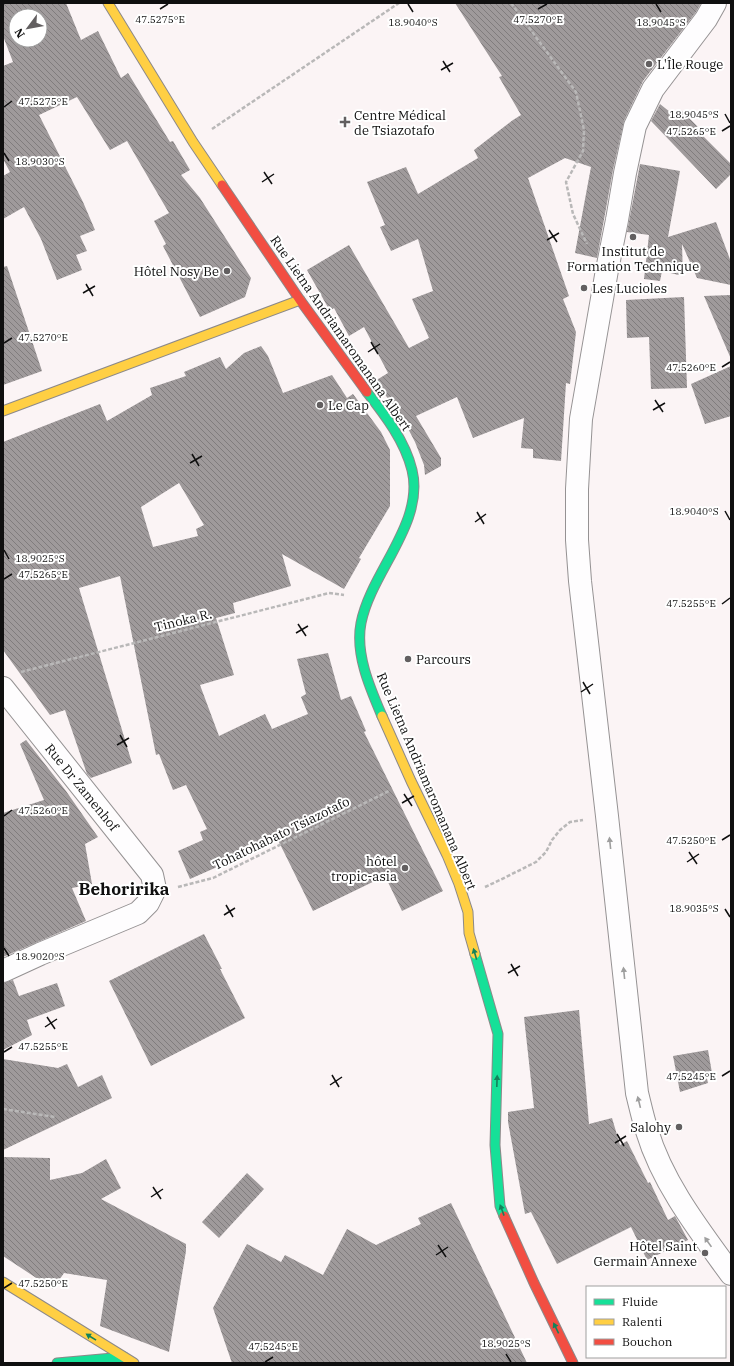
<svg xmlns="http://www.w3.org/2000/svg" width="734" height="1366" viewBox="0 0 734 1366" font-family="'IBM Plex Serif',serif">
  <defs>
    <pattern id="building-back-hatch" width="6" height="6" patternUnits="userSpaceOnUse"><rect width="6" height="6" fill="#9f9a9b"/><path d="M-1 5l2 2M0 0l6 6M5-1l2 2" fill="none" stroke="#807c7d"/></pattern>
  </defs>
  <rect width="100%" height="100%" fill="#fbf4f5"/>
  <g fill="url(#building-back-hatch)" fill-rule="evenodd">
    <path d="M3 3H66L81 40 98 31 121 78 128 73 170 142 173 141 190 170 181 175 200 198 251 278 245 297 200 317 163 246 166 244 154 221 169 213 127 141 110 150 77 97 39 115 83 202 95 230 80 236 87 251 76 255 82 270 57 280 41 239 24 207 3 219V176L10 172 3 159V66L13 62 3 36ZM16 16H40V40H16Z"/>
    <polygon points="455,3 701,3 696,12 643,81 624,121 613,170 597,258 575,253 591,167 565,158 528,178 569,296 563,299 576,332 570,384 566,383 561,461 533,458 533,449 521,448 524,418 473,438 457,397 416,416 441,458 441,466 425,475 424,465 415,442 403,419 375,381 388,373 364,327 349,336 334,308 330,311 307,270 349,245 409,348 429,338 412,299 433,291 418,239 391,251 380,227 385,225 367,182 406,167 418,194 478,158 474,150 513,120 521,115 499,77 502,76"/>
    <polygon points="660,104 675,116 681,110 704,133 702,135 731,164 731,174 716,189 651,121"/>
    <polygon points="640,164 680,171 668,237 716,222 731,262 731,285 697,278 682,244 683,276 662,271 660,281 644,279 649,235 627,232"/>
    <polygon points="7,266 42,371 3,385 3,267"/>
    <polygon points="731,295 731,359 704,296"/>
    <polygon points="684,297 687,388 651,389 649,337 627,338 626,300"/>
    <path d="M261 346 268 356 283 393 332 375 347 398 353 394 381 432 390 450V506L359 558 361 559 344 589 282 554 291 586 233 603 235 613 216 618 234 675 200 685 219 736 265 714 272 729 308 714 301 697 306 694 297 659 328 653 341 700 351 696 366 731 364 732 443 891 402 911 385 876 313 911 278 840 190 879 178 851 203 840 200 832 207 829 186 785 173 790 159 754 156 755 120 576 79 588 132 763 91 778 87 774 65 710 50 715 3 650V442L100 404 107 421 152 395 150 388 186 376 184 372 220 357 226 369 244 353ZM179 483 204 525 196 529 198 536 153 547 141 507Z"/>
    <polygon points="731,366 731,416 705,424 691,384"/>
    <polygon points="26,740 66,791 98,837 85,844 92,884 72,888 86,921 3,957 3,813 44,800 20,744"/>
    <polygon points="204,934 222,969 220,969 245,1018 151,1066 109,981"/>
    <polygon points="13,980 19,996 57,983 65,1006 27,1020 32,1035 3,1050 3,983"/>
    <polygon points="579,1010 589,1124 612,1118 620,1145 627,1141 648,1183 650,1182 668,1220 675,1216 688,1240 647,1260 631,1227 557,1264 531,1212 525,1214 508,1122 508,1112 534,1108 524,1017"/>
    <polygon points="708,1050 712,1073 706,1075 708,1083 680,1092 673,1056"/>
    <polygon points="3,1059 58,1068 67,1064 78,1087 102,1075 112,1098 3,1150"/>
    <polygon points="3,1157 50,1158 50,1180 82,1173 106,1159 121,1188 101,1199 186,1244 186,1251 169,1352 100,1326 107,1280 64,1273 53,1289 3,1256"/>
    <polygon points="247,1173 264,1189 219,1238 202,1222"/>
    <polygon points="451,1203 527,1363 232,1363 213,1308 247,1244 281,1262 285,1255 323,1275 347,1229 376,1245 421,1224 418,1218"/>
  </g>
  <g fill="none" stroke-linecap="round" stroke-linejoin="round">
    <g stroke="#959293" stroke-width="24">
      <g id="street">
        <path d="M715 3 706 19 653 89 635 126 625 173 617 220 607 270 581 419 577 489V540L580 581 607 816 637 1093C640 1105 643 1119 647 1131 663 1184 699 1230 731 1274"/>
        <polyline points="3,688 152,875 155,889 148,903 138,913 40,954 3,971"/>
      </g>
    </g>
    <g stroke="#8c8989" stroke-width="11">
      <g id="fast">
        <path d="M367 392C385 415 405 441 412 470 425 523 371 572 361 623 355 654 370 688 382 716"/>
        <polyline points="475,954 498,1034 495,1145 500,1206 504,1216"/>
        <polyline points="57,1363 124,1357"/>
      </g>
    </g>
    <g stroke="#8c8989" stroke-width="11">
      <g id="slow">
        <polyline points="108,3 193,142 222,185"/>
        <polyline points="3,411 300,300"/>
        <polyline points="382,716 411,781 447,855 459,884 468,912 469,933 475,954"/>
        <polyline points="3,1282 134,1363"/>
      </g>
    </g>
    <g stroke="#8c8989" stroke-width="11">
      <g id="jam">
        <polyline points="222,185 300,300 367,392"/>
        <polyline points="504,1216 534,1283 573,1363"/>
      </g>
    </g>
    <g stroke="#b9b8b8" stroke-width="2.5" stroke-dasharray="4 2" stroke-linecap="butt">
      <polyline points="511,3 576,92 584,130 583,151 566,182 573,214 587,244"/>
      <polyline points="212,129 399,3"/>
      <polyline points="21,672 329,593 344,595"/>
      <polyline points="178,887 213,878 389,791"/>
      <polyline points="485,887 500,880 536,862 546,852 552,840 560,830 570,822 583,820"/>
      <polyline points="3,1109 55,1117"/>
    </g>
    <use href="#street" stroke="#fefdfe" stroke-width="22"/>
    <use href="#fast" stroke="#16e098" stroke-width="9"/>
    <use href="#slow" stroke="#ffcf43" stroke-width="9"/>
    <use href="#jam" stroke="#f24e42" stroke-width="9"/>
  </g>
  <defs><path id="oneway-solid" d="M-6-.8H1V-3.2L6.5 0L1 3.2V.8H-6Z"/></defs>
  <g fill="#9e9e9e">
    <use href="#oneway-solid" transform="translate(610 843) rotate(-96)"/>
    <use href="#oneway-solid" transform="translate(624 973) rotate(-96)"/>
    <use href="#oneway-solid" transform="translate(639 1102) rotate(-104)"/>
    <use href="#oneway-solid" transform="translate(708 1242) rotate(-125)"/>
  </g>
  <g fill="#13825a">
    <use href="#oneway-solid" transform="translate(475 954) rotate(-106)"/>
    <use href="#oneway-solid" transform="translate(497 1081) rotate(-88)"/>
    <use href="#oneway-solid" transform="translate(502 1210) rotate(-110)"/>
    <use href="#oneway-solid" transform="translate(556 1328) rotate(-116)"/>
    <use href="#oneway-solid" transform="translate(91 1337) rotate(-148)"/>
  </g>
  <path fill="none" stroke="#0f0f0f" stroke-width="1.5" d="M408 4 413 12M656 4 661 12M160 9 168 4M538 9 547 4M443 61 450 72M441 70 453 63M4 107 12 101M725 114 730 123M722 131 730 126M4 153 9 161M264 172 272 184M262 182 274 174M549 230 557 242M547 240 559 233M86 284 93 296M83 293 95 286M371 342 378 354M4 343 12 338M368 352 380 344M722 367 730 362M655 400 663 412M653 410 665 403M192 454 199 466M190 463 202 456M725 511 730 520M477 512 484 524M475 522 486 514M4 550 9 559M4 579 12 574M722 604 730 598M298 624 306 636M296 633 308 626M583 682 590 694M581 692 593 684M120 735 127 747M117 745 129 738M404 794 412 806M402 803 414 796M4 816 12 810M722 840 730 835M689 852 697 864M687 862 699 854M226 905 233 917M725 909 730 917M224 915 235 908M4 948 9 956M511 964 518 976M508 973 520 966M47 1017 55 1029M45 1027 57 1019M4 1052 12 1047M332 1075 339 1087M722 1076 730 1071M330 1085 342 1077M617 1134 624 1146M615 1143 626 1136M153 1187 161 1199M151 1197 163 1189M438 1245 446 1257M436 1255 448 1247M4 1288 12 1283M506 1354 511 1362M265 1362 273 1357"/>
  <g fill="#625f60" stroke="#fff" stroke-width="1.5">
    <circle cx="649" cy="64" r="4"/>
    <path d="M343 116h4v4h4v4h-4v4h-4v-4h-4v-4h4z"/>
    <circle cx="633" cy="237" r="4"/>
    <circle cx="227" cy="271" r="4"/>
    <circle cx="584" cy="288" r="4"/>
    <circle cx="320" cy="405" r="4"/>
    <circle cx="408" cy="659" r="4"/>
    <circle cx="405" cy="868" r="4"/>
    <circle cx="679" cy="1127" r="4"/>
    <circle cx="705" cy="1253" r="4"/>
  </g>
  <g text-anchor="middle" stroke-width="4" stroke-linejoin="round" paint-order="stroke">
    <g font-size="13" fill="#0f0f0f" stroke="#fff" text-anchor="start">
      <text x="657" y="69">L'Île Rouge</text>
      <text x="354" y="120">Centre Médical<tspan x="354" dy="15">de Tsiazotafo</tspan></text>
      <text x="633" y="256" text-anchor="middle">Institut de<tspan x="633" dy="15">Formation Technique</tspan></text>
      <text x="219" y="276" text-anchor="end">Hôtel Nosy Be</text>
      <text x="592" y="293">Les Lucioles</text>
      <text x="328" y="410">Le Cap</text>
      <text x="416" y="664">Parcours</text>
      <text x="397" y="866" text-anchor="end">hôtel<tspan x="397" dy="15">tropic-asia</tspan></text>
      <text x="671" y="1132" text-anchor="end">Salohy</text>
      <text x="697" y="1251" text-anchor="end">Hôtel Saint<tspan x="697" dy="15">Germain Annexe</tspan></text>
    </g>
    <g font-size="13" fill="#0f0f0f" stroke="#fff">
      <text transform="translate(341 333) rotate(55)" y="5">Rue Lietna Andriamaromanana Albert</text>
      <text transform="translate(183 620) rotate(-14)" y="5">Tinoka R.</text>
      <text transform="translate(427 781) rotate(67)" y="5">Rue Lietna Andriamaromanana Albert</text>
      <text transform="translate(82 787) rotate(51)" y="5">Rue Dr Zamenhof</text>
      <text transform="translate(281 833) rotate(-26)" y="5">Tohatohabato Tsiazotafo</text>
    </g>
    <g font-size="17" font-weight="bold" fill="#0f0f0f" stroke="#fff">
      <text x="124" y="895">Behoririka</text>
    </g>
  </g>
  <g font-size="10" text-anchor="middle" fill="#0f0f0f" stroke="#fff" stroke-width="4" stroke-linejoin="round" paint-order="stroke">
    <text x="160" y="23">47.5275°E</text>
    <text x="538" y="23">47.5270°E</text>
    <text x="661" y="26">18.9045°S</text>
    <text x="413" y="26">18.9040°S</text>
    <text x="43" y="105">47.5275°E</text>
    <text x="694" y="118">18.9045°S</text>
    <text x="691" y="135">47.5265°E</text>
    <text x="40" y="165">18.9030°S</text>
    <text x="43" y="341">47.5270°E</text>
    <text x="691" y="371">47.5260°E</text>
    <text x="694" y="515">18.9040°S</text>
    <text x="40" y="562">18.9025°S</text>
    <text x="43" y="578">47.5265°E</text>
    <text x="691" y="607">47.5255°E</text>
    <text x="43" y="814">47.5260°E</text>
    <text x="691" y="844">47.5250°E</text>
    <text x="694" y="912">18.9035°S</text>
    <text x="40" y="960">18.9020°S</text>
    <text x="43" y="1050">47.5255°E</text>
    <text x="691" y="1080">47.5245°E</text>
    <text x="43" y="1287">47.5250°E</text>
    <text x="506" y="1347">18.9025°S</text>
    <text x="273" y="1350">47.5245°E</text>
  </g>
  <rect width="734" height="1366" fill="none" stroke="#0f0f0f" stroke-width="8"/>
  <rect x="586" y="1286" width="140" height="72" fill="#ffffff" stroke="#9f9f9f"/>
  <rect x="594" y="1299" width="20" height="6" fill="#16e098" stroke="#9f9f9f"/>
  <text x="622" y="1306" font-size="12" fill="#0f0f0f">Fluide</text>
  <rect x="594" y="1319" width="20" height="6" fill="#ffcf43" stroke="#9f9f9f"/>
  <text x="622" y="1326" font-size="12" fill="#0f0f0f">Ralenti</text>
  <rect x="594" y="1339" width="20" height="6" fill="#f24e42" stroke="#9f9f9f"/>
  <text x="622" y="1346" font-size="12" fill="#0f0f0f">Bouchon</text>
  <g transform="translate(28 28) rotate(238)"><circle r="19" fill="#ffffff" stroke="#9f9f9f"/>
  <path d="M0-3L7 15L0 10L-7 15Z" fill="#625f60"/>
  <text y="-6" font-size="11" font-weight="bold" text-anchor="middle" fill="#0f0f0f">N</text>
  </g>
</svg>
